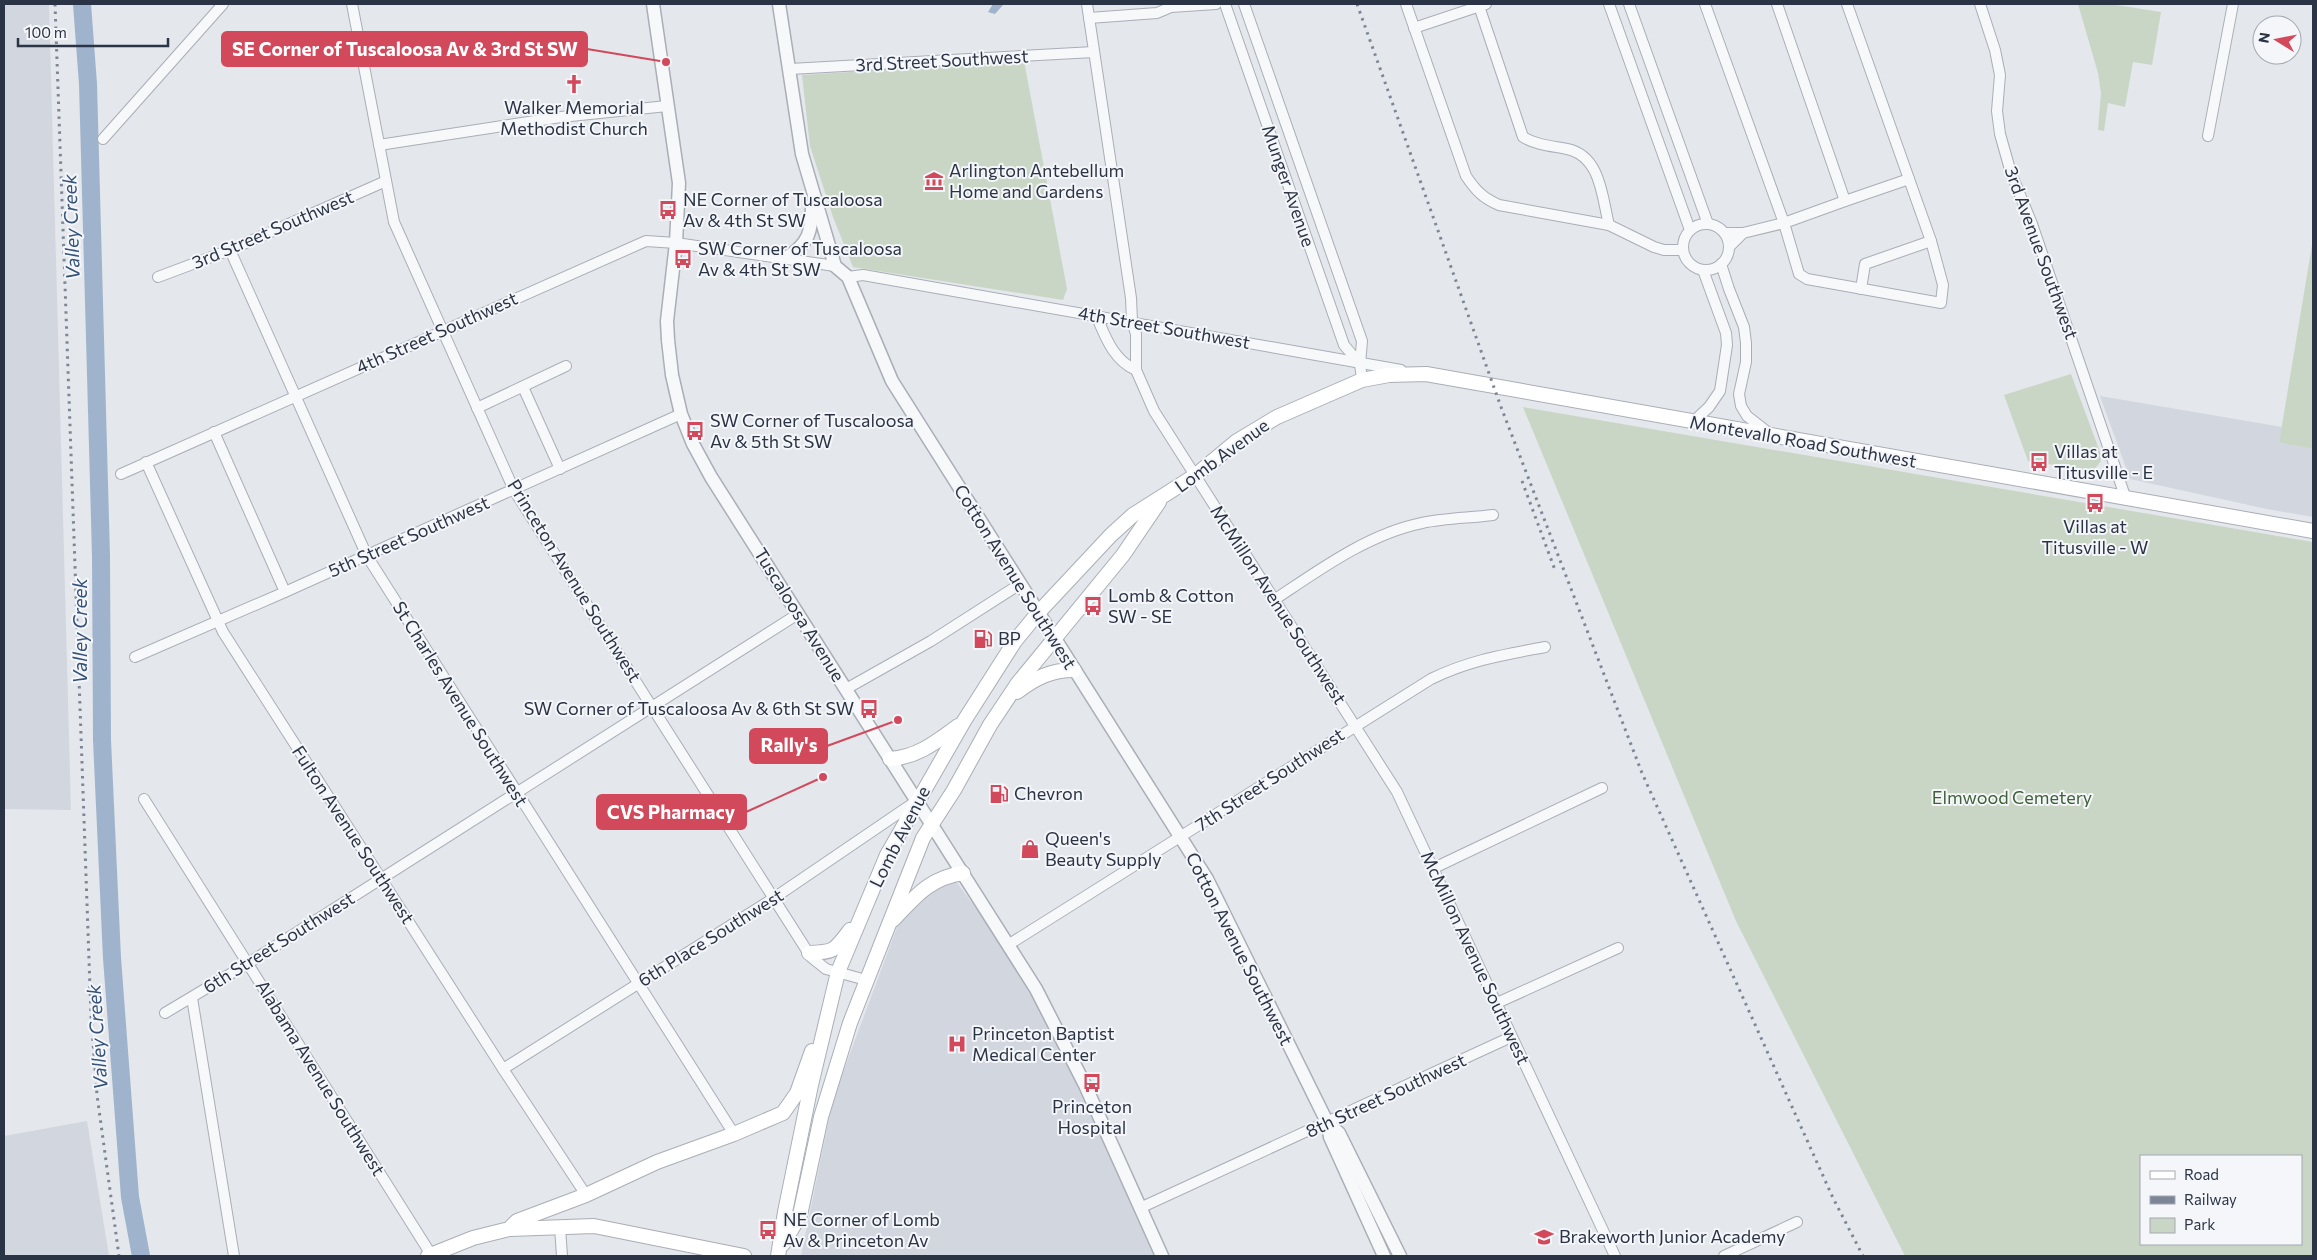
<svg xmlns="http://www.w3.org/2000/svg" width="2317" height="1260" viewBox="0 0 2317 1260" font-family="Commissioner,sans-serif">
  <rect width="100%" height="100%" fill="#e4e7ec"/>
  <g fill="#d2d6de">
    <polygon points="4,4 49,4 71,810 4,809"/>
    <polygon points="2100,396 2282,427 2279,443 2313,449 2313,517 2267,509 2130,479"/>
    <polygon points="949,872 1036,989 1157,1256 801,1256 833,1099 908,898"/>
    <polygon points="87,1121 109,1256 4,1256 4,1136"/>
  </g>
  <g fill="#c9d6c5" fill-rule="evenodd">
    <polygon points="2078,4 2110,4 2161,12 2152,65 2133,62 2125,107 2108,103 2104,131 2098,130 2101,93 2098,73"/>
    <polygon points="1024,61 1067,289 1063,300 853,267 833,217 810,146 802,75"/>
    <polygon points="2313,239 2313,449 2279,443"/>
    <polygon points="2071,374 2100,452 2101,461 2093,471 2028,461 2004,395"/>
    <path d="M1523 407 2313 542V1256H1905L1736 921ZM2301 1156V1244H2141V1156Z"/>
  </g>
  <polygon fill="#9fb4cc" points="993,4 1003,5 995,14 988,12"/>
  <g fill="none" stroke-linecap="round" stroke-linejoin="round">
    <polyline stroke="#9fb4cc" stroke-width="18" points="82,4 88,84 101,556 102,740 112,958 130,1197 141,1256"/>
    <g stroke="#a9aeb7" stroke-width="12">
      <g id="minor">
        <polyline points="352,4 394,222 514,490 811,957 826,969 866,980"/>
        <polyline points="1087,4 1131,298 1132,321 1136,334 1136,370 1154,411 1397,792 1615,1256"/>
        <polyline points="1225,4 1344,345 1360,364"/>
        <polyline points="1244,4 1362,341 1360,364 1362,380"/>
        <path d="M1406 4 1466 176C1476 191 1483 198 1499 205L1609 225 1654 247 1664 250H1683"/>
        <polyline points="1609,4 1690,230"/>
        <polyline points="1629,4 1708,224"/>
        <polyline points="1705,4 1784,223 1845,201"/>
        <polyline points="1777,4 1845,201 1909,179 1847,4"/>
        <polyline points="1980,4 1995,50 2000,75 1997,111 2000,134 2011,173 2032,224 2126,499"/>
        <path d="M1479 6 1523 137C1536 145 1552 146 1567 149 1601 156 1602 197 1609 225"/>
        <polyline points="1089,18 1157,13 1171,7 1216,4"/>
        <polyline points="1414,28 1486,4"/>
        <polyline points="790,69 1094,52"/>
        <polyline points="2208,136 2233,4"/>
        <polyline points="103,139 223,4"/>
        <polyline points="379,145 561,117 667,106"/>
        <circle cx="1706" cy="247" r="23"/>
        <polyline points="1725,233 1743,233 1729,247"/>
        <polyline points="1743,233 1784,223 1799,274 1807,279 1941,303 1943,285 1931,241"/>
        <polyline points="230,250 367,556 734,1134"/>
        <polyline points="1721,264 1729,289 1744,327 1746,343 1746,362 1739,394 1741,406 1747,416 1770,434"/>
        <polyline points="158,277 230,250 386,181"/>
        <polyline points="848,277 863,275 1401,370"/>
        <polyline points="1861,289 1865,264 1931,241 1909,179"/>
        <path d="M1096 315C1105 336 1113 360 1136 370"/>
        <polyline points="523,387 560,469"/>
        <polyline points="477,408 566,366"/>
        <polyline points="1693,422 1709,407 1720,391 1727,345 1726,333 1703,270"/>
        <polyline points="214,432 285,592"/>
        <polyline points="146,462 223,632 503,1069 586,1195"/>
        <polyline points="121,474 646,241 676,243 835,266"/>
        <path d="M1274 600C1319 570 1368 534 1422 523 1445 518 1470 518 1493 515"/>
        <polyline points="135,657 285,592 681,414"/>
        <polyline points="846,689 931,641 1020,584"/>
        <polyline points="144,799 432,1256"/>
        <polyline points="1434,868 1602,788"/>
        <path d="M1008 945 1431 679C1470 660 1503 655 1545 647"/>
        <polyline points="192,998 234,1256"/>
        <polyline points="1497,1003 1618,948"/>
        <polyline points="165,1013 247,964 798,614"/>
        <polyline points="503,1069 774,898 915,802"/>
        <polyline points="1140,1208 1511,1037"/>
        <polyline points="560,1227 562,1256"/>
        <polyline points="1724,1256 1797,1222"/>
      </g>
    </g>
    <g stroke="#a9aeb7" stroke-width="15">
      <g id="tertiary">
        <polyline points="653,4 679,183 676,243 667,321 668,340 672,375 681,414 693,444 711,477 1036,989 1085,1085 1162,1256"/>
        <polyline points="779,4 802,154 835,266 848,277 892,381 1207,879 1328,1124 1330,1137 1384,1256"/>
        <path d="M786 258C809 244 812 231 812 205"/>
        <polyline points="1328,1124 1339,1133 1400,1256"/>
      </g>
    </g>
    <g stroke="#a9aeb7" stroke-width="16">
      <g id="secondary">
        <path d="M1017 692C1035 678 1051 670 1074 670"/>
        <path d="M890 759C918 757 936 742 958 726"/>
        <path d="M893 920C915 897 929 878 963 873"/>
        <path d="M809 953C835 952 834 951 850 930"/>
        <polyline points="510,1229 594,1226 744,1256"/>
        <polyline points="783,1244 800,1215 821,1117 850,1023 923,838 954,790 990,725 1018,683 1123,555 1159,502"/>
        <polyline points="428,1256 473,1238 509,1229 517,1221 586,1195 657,1162 734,1134 783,1113 797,1093 812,1051"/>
        <polyline points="778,1256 785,1212 811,1085 838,972 887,855 964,721 1015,641 1038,613 1111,535 1133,515 1196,475 1237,441 1277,417 1362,380 1389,375 1426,374 2313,531"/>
      </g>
    </g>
    <use href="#minor" stroke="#f7f8fa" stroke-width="10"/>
    <use href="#tertiary" stroke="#f7f8fa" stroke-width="12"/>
    <use href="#secondary" stroke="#fff" stroke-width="14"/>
    <g stroke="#7d8696" stroke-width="3" stroke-dasharray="2.5 5" stroke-linecap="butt">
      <polyline points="55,4 91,1016 97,1095 119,1256"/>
      <polyline points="1357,4 1501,407 1642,773 1833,1198 1863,1256"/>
      <polyline points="1522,481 1555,570"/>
    </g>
  </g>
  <defs>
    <g id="church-bare" transform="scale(1.5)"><path d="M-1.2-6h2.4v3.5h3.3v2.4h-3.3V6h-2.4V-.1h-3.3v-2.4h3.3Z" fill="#d1495b" stroke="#f4f6f9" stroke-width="2.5" paint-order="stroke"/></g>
    <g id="museum-bare" transform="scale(1.5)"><path d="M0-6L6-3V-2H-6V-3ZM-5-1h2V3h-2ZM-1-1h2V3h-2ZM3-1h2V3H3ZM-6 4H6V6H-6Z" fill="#d1495b" stroke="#f4f6f9" stroke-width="2.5" paint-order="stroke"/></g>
    <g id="bus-bare" transform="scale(1.5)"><path d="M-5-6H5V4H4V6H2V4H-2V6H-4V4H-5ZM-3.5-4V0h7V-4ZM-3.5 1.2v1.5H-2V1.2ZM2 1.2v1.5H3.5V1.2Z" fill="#d1495b" stroke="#f4f6f9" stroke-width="2.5" paint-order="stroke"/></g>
    <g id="fuel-bare" transform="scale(1.5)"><path d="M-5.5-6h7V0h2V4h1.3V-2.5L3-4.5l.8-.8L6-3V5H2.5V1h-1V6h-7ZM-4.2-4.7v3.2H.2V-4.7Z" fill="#d1495b" stroke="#f4f6f9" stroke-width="2.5" paint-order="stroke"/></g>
    <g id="shop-bare" transform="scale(1.5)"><path d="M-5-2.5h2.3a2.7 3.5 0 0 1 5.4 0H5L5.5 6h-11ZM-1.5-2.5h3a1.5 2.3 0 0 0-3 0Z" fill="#d1495b" stroke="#f4f6f9" stroke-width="2.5" paint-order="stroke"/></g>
    <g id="hospital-bare" transform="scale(1.5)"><path d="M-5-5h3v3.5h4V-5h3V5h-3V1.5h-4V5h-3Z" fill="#d1495b" stroke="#f4f6f9" stroke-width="2.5" paint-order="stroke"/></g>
    <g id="school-bare" transform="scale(1.5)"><path d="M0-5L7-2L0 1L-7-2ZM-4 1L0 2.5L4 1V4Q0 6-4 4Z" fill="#d1495b" stroke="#f4f6f9" stroke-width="2.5" paint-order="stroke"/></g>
  </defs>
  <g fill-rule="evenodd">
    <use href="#church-bare" x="574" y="84"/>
    <use href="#museum-bare" x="934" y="181"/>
    <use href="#bus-bare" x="668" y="210"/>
    <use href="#bus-bare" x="683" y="259"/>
    <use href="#bus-bare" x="695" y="431"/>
    <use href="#bus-bare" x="2039" y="462"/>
    <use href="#bus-bare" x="2095" y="503"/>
    <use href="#bus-bare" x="1093" y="606"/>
    <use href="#fuel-bare" x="983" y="639"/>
    <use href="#bus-bare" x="869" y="709"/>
    <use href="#fuel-bare" x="999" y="794"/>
    <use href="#shop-bare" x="1030" y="849"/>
    <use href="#hospital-bare" x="957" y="1044"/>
    <use href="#bus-bare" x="1092" y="1083"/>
    <use href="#bus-bare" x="768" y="1230"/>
    <use href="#school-bare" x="1544" y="1237"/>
  </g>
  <g text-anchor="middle" stroke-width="4" stroke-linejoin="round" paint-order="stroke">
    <g font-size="18" fill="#2b3445" stroke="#f4f6f9">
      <text transform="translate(942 61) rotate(-3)" y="6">3rd Street Southwest</text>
      <text transform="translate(1288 186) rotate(71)" y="6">Munger Avenue</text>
      <text transform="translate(273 230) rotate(-23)" y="6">3rd Street Southwest</text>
      <text transform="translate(2041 253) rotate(70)" y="6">3rd Avenue Southwest</text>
      <text transform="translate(1164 328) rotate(10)" y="6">4th Street Southwest</text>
      <text transform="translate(437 333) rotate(-24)" y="6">4th Street Southwest</text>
      <text transform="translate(1803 442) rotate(10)" y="6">Montevallo Road Southwest</text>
      <text transform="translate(1222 456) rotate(-36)" y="6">Lomb Avenue</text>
      <text transform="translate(409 537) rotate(-24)" y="6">5th Street Southwest</text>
      <text transform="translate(1015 577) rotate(58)" y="6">Cotton Avenue Southwest</text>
      <text transform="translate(574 581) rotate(58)" y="6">Princeton Avenue Southwest</text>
      <text transform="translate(1278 605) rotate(57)" y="6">McMillon Avenue Southwest</text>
      <text transform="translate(799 615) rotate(58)" y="6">Tuscaloosa Avenue</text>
      <text transform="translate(460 704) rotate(58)" y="6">St Charles Avenue Southwest</text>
      <text transform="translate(1270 780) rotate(-33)" y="6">7th Street Southwest</text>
      <text transform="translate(353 835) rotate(57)" y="6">Fulton Avenue Southwest</text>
      <text transform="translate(900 837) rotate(-63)" y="6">Lomb Avenue</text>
      <text transform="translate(711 938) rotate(-32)" y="6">6th Place Southwest</text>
      <text transform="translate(279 943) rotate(-32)" y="6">6th Street Southwest</text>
      <text transform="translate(1239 949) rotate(63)" y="6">Cotton Avenue Southwest</text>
      <text transform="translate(1475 958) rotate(65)" y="6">McMillon Avenue Southwest</text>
      <text transform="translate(320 1078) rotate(58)" y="6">Alabama Avenue Southwest</text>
      <text transform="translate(1386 1096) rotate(-25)" y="6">8th Street Southwest</text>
    </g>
    <g font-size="18" fill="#2b3445" stroke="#f4f6f9" text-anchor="start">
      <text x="574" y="114" text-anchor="middle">Walker Memorial<tspan x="574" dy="21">Methodist Church</tspan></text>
      <text x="949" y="177">Arlington Antebellum<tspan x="949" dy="21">Home and Gardens</tspan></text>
      <text x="683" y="206">NE Corner of Tuscaloosa<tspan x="683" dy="21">Av &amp; 4th St SW</tspan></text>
      <text x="698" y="255">SW Corner of Tuscaloosa<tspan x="698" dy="21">Av &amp; 4th St SW</tspan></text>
      <text x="710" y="427">SW Corner of Tuscaloosa<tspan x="710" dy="21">Av &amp; 5th St SW</tspan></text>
      <text x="2054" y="458">Villas at<tspan x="2054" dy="21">Titusville - E</tspan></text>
      <text x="2095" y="533" text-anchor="middle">Villas at<tspan x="2095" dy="21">Titusville - W</tspan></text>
      <text x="1108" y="602">Lomb &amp; Cotton<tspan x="1108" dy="21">SW - SE</tspan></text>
      <text x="998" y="645">BP</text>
      <text x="854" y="715" text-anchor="end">SW Corner of Tuscaloosa Av &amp; 6th St SW</text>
      <text x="1014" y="800">Chevron</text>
      <text x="1045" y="845">Queen's<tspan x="1045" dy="21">Beauty Supply</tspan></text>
      <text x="972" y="1040">Princeton Baptist<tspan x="972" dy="21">Medical Center</tspan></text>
      <text x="1092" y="1113" text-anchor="middle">Princeton<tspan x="1092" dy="21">Hospital</tspan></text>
      <text x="783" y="1226">NE Corner of Lomb<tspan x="783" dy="21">Av &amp; Princeton Av</tspan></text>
      <text x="1559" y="1243">Brakeworth Junior Academy</text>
    </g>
    <g font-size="18" fill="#3f6138" stroke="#f4f6f9">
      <text x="2012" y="804">Elmwood Cemetery</text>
    </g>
    <g font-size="19" font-style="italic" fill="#34527a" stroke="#f4f6f9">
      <text transform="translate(71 227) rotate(-92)" y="7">Valley Creek</text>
      <text transform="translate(80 631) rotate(-90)" y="7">Valley Creek</text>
      <text transform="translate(97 1037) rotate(-94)" y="7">Valley Creek</text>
    </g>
  </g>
  <path fill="none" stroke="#d1495b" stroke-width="2" d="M666 62L587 49M898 720L827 746M823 777L746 812"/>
  <g fill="#d1495b" stroke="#f4f6f9" stroke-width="2">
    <circle cx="666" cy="62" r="5"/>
    <circle cx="898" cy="720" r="5"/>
    <circle cx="823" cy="777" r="5"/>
  </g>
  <g fill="#d1495b" stroke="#d1495b" stroke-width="2">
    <rect x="222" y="32" width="365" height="34" rx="5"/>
    <rect x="750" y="729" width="77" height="34" rx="5"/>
    <rect x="597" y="795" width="149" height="34" rx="5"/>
  </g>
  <g font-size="19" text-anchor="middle" font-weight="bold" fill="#fff">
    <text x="405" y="56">SE Corner of Tuscaloosa Av &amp; 3rd St SW</text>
    <text x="789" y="752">Rally's</text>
    <text x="671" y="819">CVS Pharmacy</text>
  </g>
  <rect width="2317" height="1260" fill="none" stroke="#2b3445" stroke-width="10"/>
  <rect x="2140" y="1155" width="162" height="90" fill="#f4f6f9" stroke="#a4a8b1"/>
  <rect x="2150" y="1171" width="25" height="8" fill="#ffffff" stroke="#a4a8b1"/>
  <text x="2184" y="1180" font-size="15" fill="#2b3445">Road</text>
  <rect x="2150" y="1196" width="25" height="8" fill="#7d8696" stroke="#a4a8b1"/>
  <text x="2184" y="1205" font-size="15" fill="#2b3445">Railway</text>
  <rect x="2150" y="1218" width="25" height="15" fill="#c9d6c5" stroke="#a4a8b1"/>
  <text x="2184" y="1230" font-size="15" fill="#2b3445">Park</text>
  <g transform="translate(2277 40) rotate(280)"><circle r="24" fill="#f4f6f9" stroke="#a4a8b1"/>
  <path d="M0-4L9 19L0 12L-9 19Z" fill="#d1495b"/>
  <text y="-8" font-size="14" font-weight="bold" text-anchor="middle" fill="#2b3445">N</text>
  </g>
  <path d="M18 38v8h150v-8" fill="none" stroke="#2b3445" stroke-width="2.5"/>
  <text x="25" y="38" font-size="15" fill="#2b3445" stroke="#f4f6f9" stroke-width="4" paint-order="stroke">100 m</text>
</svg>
